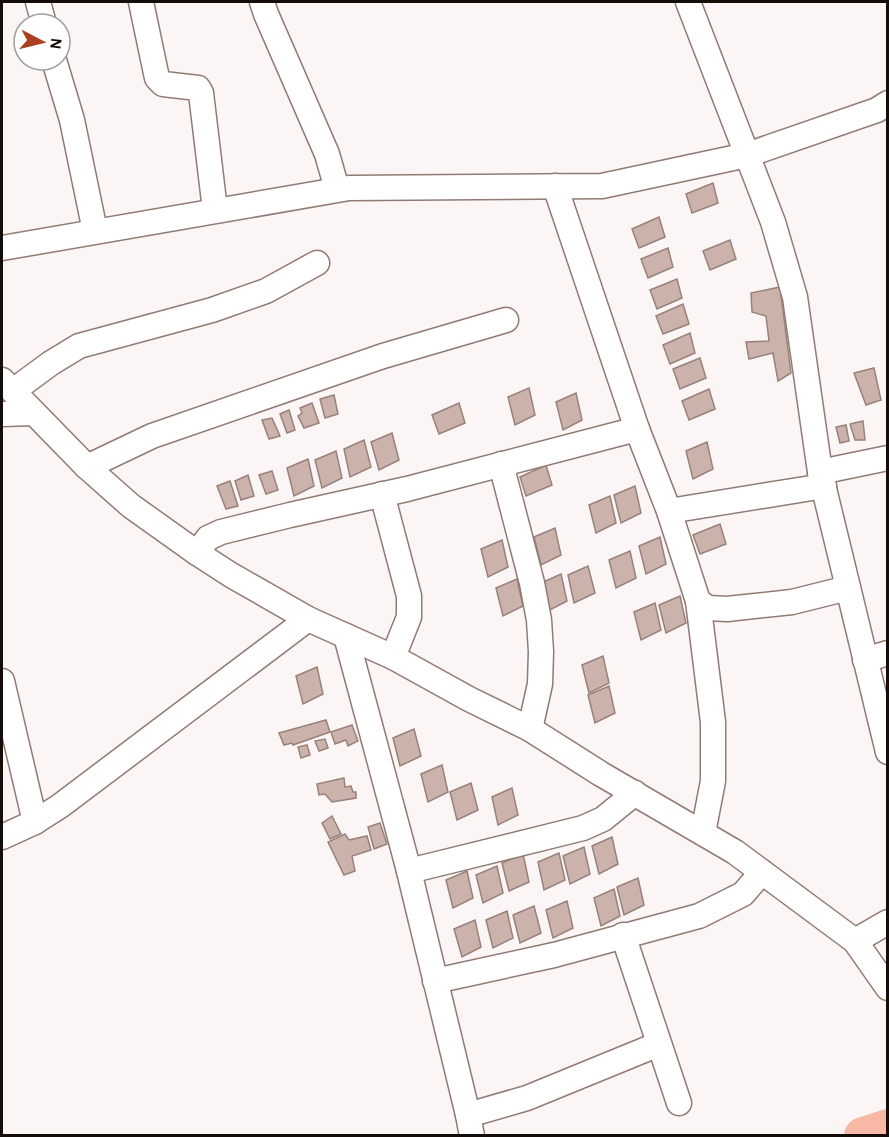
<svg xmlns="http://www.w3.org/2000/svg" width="889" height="1137" viewBox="0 0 889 1137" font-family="'Alegreya Sans',sans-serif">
  <rect width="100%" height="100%" fill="#fbf6f5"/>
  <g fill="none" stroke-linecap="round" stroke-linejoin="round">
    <polyline stroke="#f9b8a6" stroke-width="38" points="863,1136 888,1128"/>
  </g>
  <g fill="#cbb2ab" stroke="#99817b" stroke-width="1.5">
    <polygon points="713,183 718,203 692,213 686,194"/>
    <polygon points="659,217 665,237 639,248 632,229"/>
    <polygon points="730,240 736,259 710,270 703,251"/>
    <polygon points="668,248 673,267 648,278 641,259"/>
    <polygon points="677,279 682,298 657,309 650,290"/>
    <polygon points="780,287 791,373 778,381 773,353 749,359 746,342 769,341 766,316 752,312 751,293"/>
    <polygon points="683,304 689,324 663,334 656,316"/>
    <polygon points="690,333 695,353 670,364 663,345"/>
    <polygon points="700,358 706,378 680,389 673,369"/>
    <polygon points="874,368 881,400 866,405 854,373"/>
    <polygon points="529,388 535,415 515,425 508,397"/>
    <polygon points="709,389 715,409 689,420 682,401"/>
    <polygon points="576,393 582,420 563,430 556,402"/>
    <polygon points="334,395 338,414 325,418 320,399"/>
    <polygon points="312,403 319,423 304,428 298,416 302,413 300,408"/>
    <polygon points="459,403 465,423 439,434 432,415"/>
    <polygon points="289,410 295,430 287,433 280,414"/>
    <polygon points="272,418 280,436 269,439 262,420"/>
    <polygon points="863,421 865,440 855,440 850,424"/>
    <polygon points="846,425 849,441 840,443 836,427"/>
    <polygon points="392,433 399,460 379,470 371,442"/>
    <polygon points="364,440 371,467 350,477 344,449"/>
    <polygon points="707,442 713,469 693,479 686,451"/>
    <polygon points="336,451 342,478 322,488 315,460"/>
    <polygon points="308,459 314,486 294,496 287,468"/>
    <polygon points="546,465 552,485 526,496 520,477"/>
    <polygon points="272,471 278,490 266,494 259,475"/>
    <polygon points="248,475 254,496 241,500 235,481"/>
    <polygon points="230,481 238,506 226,509 217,486"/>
    <polygon points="635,486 641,513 621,523 614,495"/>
    <polygon points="610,496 616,523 596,533 589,505"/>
    <polygon points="720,524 726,544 700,554 693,535"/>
    <polygon points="555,528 561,555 541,565 534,537"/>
    <polygon points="660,537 666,564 646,574 639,546"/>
    <polygon points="502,540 508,567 488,577 481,549"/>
    <polygon points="630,551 636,578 616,588 609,560"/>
    <polygon points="588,566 595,593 574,603 568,575"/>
    <polygon points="561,574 567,601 548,611 541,583"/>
    <polygon points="517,579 523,606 503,616 496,588"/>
    <polygon points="680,596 686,623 666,633 659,605"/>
    <polygon points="655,603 661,630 641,640 634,612"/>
    <polygon points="603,656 609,683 589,693 582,665"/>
    <polygon points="317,667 323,694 303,704 296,676"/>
    <polygon points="609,686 615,713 595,723 588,695"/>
    <polygon points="326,720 330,732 293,745 292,743 284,745 279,733"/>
    <polygon points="352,725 358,741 348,746 346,740 335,744 331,732"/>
    <polygon points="414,729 421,756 400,766 393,738"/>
    <polygon points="325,739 328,748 319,751 315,741"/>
    <polygon points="307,745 310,755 301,758 298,747"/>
    <polygon points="442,765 448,792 428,802 421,774"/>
    <polygon points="344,778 345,787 351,786 353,792 356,792 356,798 332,802 325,794 319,795 317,784"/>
    <polygon points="471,783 478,810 457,820 450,792"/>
    <polygon points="512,788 518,815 498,825 492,797"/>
    <polygon points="332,816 341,834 330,839 322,823"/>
    <polygon points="380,823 387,844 374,849 368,827"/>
    <polygon points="345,834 349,840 367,836 371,850 352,856 355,871 344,875 328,842"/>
    <polygon points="612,837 618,864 599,874 592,846"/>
    <polygon points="584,847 590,874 570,884 563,856"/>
    <polygon points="559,853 565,880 544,890 538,862"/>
    <polygon points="523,854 529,882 509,891 502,863"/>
    <polygon points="497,866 503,893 483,903 476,875"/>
    <polygon points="467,871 473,898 453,908 446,880"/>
    <polygon points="638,878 644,905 624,915 617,887"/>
    <polygon points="614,889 620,916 601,926 594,898"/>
    <polygon points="567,901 573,928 553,938 546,910"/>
    <polygon points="534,906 541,933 520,943 513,915"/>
    <polygon points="507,911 513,938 493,948 486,920"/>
    <polygon points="475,920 481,947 462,957 454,929"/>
  </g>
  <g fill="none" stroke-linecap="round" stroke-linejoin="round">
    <g stroke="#917a73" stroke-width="27">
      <g id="minor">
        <polyline points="38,2 44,24"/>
        <polyline points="141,2 157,78 163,84 198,88 201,93 215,210"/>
        <polyline points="262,2 266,14 327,154 337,189"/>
        <polyline points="688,2 773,222 795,297 820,472 888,752"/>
        <polyline points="54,60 72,120 95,231"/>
        <polyline points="555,186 637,429 669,511 698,601 713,722 713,781 703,833"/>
        <polyline points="2,248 349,188 602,186 747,155 877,110 888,103"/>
        <polyline points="2,380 87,467 131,506 197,553 231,575 308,619 393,657 469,699 530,729 601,774 735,852 855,941 888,988"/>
        <polyline points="13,391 51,363 79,346 212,310 266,291 317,263"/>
        <polyline points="2,414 34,413"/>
        <polyline points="501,464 532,583 539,620 541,652 540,684 530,729"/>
        <polyline points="87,467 152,436 383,356 506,320"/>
        <polyline points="820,472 888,458"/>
        <polyline points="382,494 409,596 409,617 393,657"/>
        <polyline points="669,511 824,486"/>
        <polyline points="197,553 208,538 221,532 290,515 407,489 637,429"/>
        <polyline points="698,601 708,608 727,609 792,602 848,588"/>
        <polyline points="346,636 408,867 468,1115 472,1136"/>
        <polyline points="865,660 888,653"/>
        <polyline points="2,681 35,822"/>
        <polyline points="2,837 35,822 60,806 308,619"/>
        <polyline points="409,871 583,828 603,819 635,793"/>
        <polyline points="623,935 679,1103"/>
        <polyline points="855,941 888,922"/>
        <polyline points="435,981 554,955 699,916 743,894 762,872"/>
        <polyline points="468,1115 527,1098 659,1044"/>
      </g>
    </g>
    <use href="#minor" stroke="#fff" stroke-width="24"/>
  </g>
  <rect width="889" height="1137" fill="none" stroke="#150d0a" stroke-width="6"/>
  <g transform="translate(42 42) rotate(97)"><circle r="28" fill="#ffffff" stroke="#a19e9d" stroke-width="1.5"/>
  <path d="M0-4.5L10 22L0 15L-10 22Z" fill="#a84021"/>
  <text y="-9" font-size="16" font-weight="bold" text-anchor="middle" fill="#150d0a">N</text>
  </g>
</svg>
